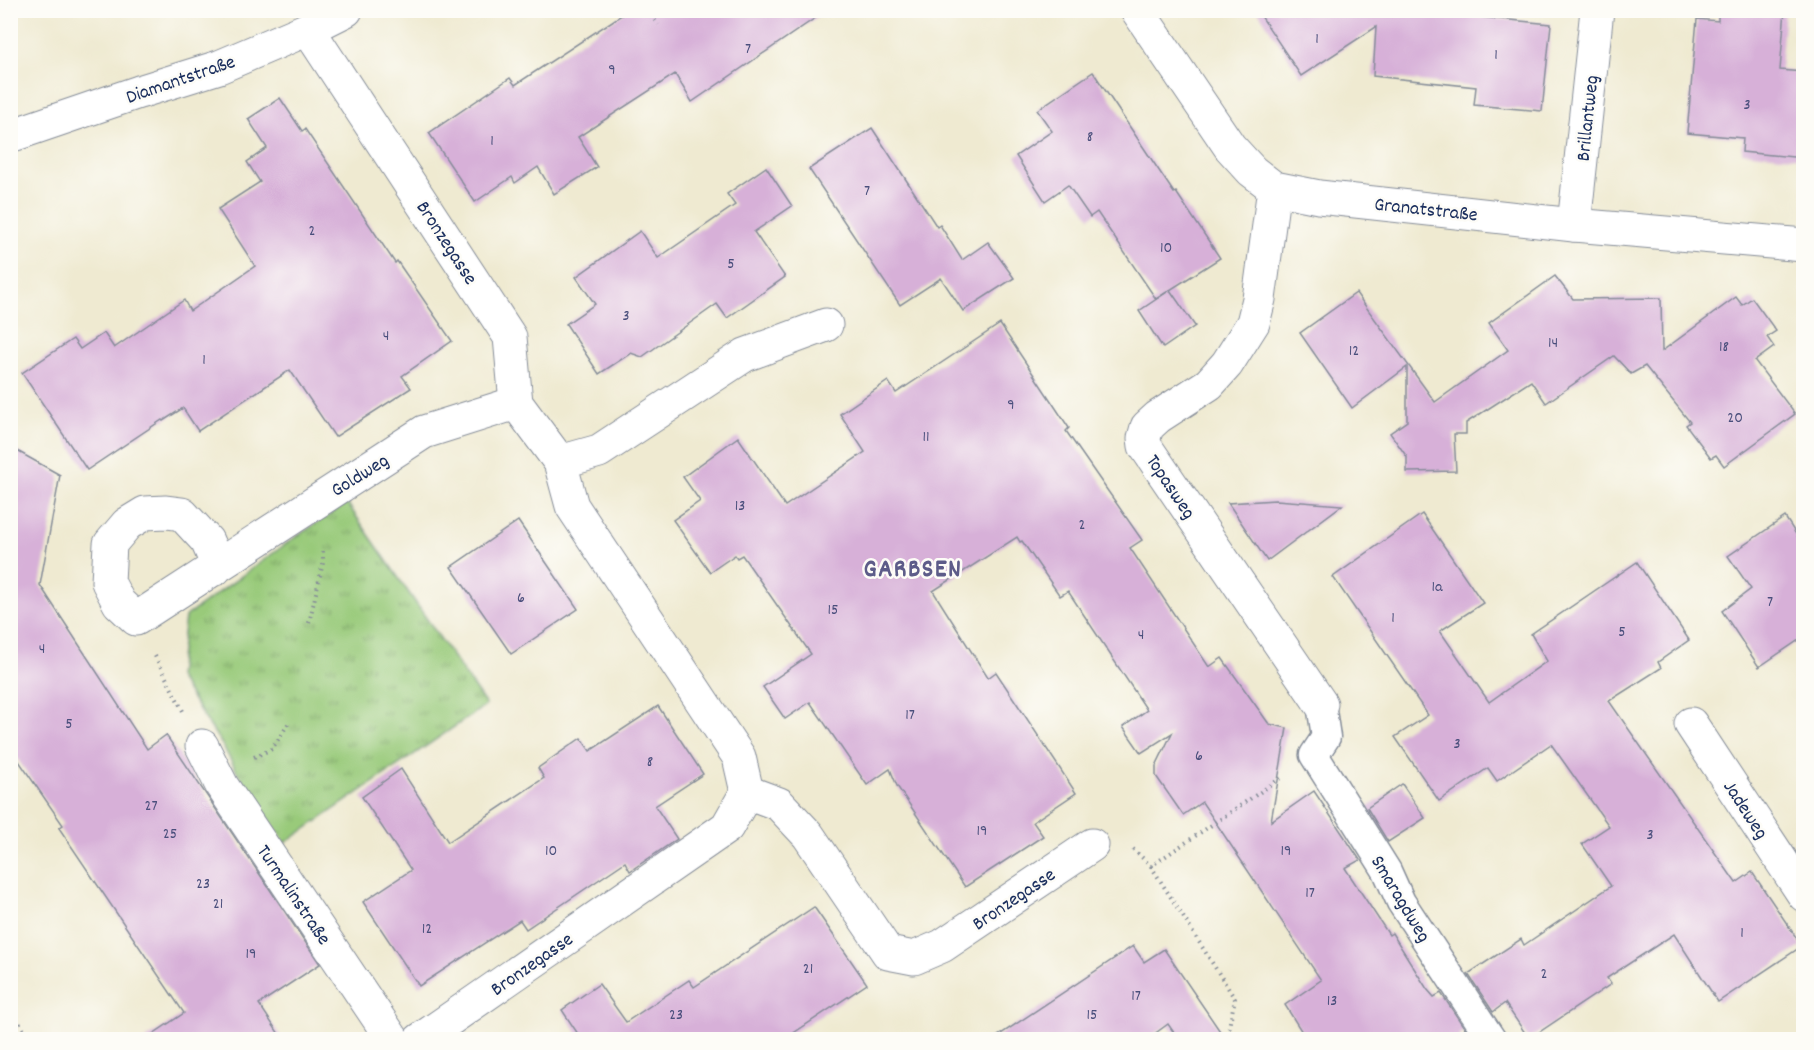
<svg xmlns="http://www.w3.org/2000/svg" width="1814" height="1050" viewBox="0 0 1814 1050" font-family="Dekko,sans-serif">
  <defs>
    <pattern id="park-tufts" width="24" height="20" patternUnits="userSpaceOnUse" patternTransform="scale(1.5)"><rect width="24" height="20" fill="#99ca7a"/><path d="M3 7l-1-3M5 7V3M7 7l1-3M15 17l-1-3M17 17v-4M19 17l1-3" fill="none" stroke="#7ca467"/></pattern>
  </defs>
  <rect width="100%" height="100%" fill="#fdfcf7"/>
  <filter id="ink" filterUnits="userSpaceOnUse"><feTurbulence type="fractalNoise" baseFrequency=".0167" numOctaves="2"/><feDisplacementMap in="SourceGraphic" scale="12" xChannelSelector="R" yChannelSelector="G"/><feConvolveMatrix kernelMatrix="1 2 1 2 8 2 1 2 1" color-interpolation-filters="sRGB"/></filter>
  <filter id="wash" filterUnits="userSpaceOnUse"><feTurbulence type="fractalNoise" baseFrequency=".008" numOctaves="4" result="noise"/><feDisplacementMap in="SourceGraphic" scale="24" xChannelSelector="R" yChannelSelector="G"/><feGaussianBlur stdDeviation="1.35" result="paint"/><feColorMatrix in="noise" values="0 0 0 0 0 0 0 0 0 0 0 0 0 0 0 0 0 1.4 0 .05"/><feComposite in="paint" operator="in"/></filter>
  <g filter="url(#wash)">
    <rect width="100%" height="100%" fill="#efead1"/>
    <polygon fill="url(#park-tufts)" stroke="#5a7c6c" stroke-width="1.5" points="347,503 486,705 285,843 239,775 221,743 178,677 185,617 294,538"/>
    <g id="blocks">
      <g fill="#d7b0d8">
        <polygon points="629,10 827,10 692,102 675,74 578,137 597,167 554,194 538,167 515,183 512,177 475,202 429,133 510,78 515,85"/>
        <polygon points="1257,10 1469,10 1469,16 1551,24 1542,111 1474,105 1476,87 1373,76 1376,27 1301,76"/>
        <polygon points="1718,10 1785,10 1780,70 1803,72 1803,158 1742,152 1743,138 1687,133 1697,19 1718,21"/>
        <polygon points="1093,72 1174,193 1176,192 1220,258 1156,299 1097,212 1090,217 1068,185 1045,201 1016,156 1052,131 1037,110"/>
        <polygon points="280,98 302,131 305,129 395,263 397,261 452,341 402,376 411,388 335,437 290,370 198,431 183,408 163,421 162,420 87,470 22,373 73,339 80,349 104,333 114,348 184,300 190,311 255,266 218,209 260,182 247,162 267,148 248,119"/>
        <polygon points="872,128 937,227 940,225 962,260 988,242 1014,278 963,311 941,278 900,305 809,169"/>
        <polygon points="766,167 792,206 754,232 785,277 727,318 717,304 642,357 631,353 599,374 566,324 595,304 576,277 640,231 658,258 735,205 727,194"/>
        <polygon points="1555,276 1573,299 1661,298 1662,351 1736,297 1742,305 1752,298 1776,331 1767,337 1774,347 1755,361 1795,414 1724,466 1716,455 1711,458 1686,425 1690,422 1645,366 1631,374 1614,356 1546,403 1531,381 1466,423 1466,434 1454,434 1456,471 1407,472 1407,457 1390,433 1407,421 1407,367 1352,408 1300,333 1356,293 1435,402 1508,350 1489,323"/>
        <polygon points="1170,290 1195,326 1163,348 1139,311"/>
        <polygon points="1000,324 1069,428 1066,431 1142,540 1130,548 1209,667 1222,658 1269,724 1287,728 1271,821 1314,791 1360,860 1345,868 1389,935 1392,933 1427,989 1434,997 1441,993 1466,1030 1459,1035 1462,1040 1307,1040 1285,1005 1321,980 1202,802 1183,815 1156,776 1156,766 1172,733 1141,753 1123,727 1147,710 1068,591 1060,596 1022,541 1020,542 1017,537 933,591 988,678 996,672 1076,793 1033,822 1043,836 965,887 897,786 890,769 867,785 810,702 785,719 763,687 811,654 742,555 737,558 735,555 710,572 673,520 700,501 683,477 738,437 785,506 865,452 840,414 888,381 896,393"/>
        <polygon points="10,447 60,475 40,585 147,749 166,735 320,964 259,1004 283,1040 144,1040 184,1013 59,828 63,825 10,748"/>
        <polygon points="1276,500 1342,505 1267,561 1228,503"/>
        <polygon points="1422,514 1483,603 1440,631 1489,702 1547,661 1531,634 1637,562 1689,640 1658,662 1661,668 1609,701 1736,883 1752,872 1802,946 1718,1002 1674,934 1607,978 1611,984 1529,1039 1505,1003 1493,1012 1468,974 1521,939 1524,945 1611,886 1582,844 1609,826 1551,744 1497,781 1488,768 1439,801 1395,737 1428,715 1333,577"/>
        <polygon points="1785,517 1803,545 1803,637 1759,667 1722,611 1751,589 1728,556"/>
        <polygon points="518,521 578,609 511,654 451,567"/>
        <polygon points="658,706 703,774 655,806 677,839 630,871 625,862 526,929 520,920 419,986 363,902 411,870 362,797 401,769 448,842 544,778 538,768 581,738 590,751"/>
        <polygon points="1402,784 1425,818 1388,842 1367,808"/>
        <polygon points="814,907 867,984 783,1040 582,1040 562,1010 599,984 626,1022 689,980 694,987"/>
        <polygon points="1133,946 1144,962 1164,949 1226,1040 1179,1040 1168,1024 1146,1040 992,1040"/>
      </g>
    </g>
  </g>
  <g filter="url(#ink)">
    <use href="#blocks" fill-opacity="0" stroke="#858c98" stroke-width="1.5"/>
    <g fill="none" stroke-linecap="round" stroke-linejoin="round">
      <g stroke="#858c98" stroke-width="31">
        <polyline id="lane" points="1321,704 1326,737 1314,755 1387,871 1401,902 1492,1040"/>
      </g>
      <g stroke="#858c98" stroke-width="35">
        <g id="street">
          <polyline points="1137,10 1230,147 1252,171 1274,188 1319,197 1574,225 1804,245"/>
          <polyline points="308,29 510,337 516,403 560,462 572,506 739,757 747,792 727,827 420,1040"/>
          <polyline points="10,136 139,92 219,67 308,29 346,10"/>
          <polyline points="1274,188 1259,299 1253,323 1227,364 1209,384 1158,417 1147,427 1144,438 1145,446 1321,704"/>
          <polyline points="1574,225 1597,10"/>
          <polyline points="560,462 599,451 745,355 826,325"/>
          <polyline points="215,569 214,557 207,541 182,514 166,512 145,513 127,524 110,544 108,582 119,603 136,619 424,432 516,403"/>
          <polyline points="1691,724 1804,895"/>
          <polyline points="202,746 222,786 393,1040"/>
          <polyline points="747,792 779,804 808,835 888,953 914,958 942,946 1092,845"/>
        </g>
      </g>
      <g stroke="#858c98" stroke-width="4" stroke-dasharray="1.5 4.5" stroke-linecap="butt">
        <polyline points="648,10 658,25"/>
        <polyline points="309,623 323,563 323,548"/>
        <polyline points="155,656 183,711"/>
        <polyline points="254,757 272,749 290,721"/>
        <polyline points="1133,849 1151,866 1281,778"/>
        <polyline points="1151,866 1235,999 1226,1040"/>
        <polyline points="10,1008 30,1040"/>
      </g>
      <use href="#lane" stroke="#fff" stroke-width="28"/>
      <use href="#street" stroke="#fff" stroke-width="33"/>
    </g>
  </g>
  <g text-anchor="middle" stroke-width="5" stroke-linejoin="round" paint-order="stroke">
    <g font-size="16" fill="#4a4f7c">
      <text x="1317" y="43">1</text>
      <text x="748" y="53">7</text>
      <text x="1496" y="59">1</text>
      <text x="612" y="74">9</text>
      <text x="1747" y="109">3</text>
      <text x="1090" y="141">8</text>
      <text x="492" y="145">1</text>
      <text x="867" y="195">7</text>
      <text x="312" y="235">2</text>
      <text x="1166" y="252">10</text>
      <text x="731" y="268">5</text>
      <text x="626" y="320">3</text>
      <text x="386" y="340">4</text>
      <text x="1553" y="347">14</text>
      <text x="1724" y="351">18</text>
      <text x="1354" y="355">12</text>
      <text x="204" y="364">1</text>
      <text x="1011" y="409">9</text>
      <text x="1735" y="422">20</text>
      <text x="926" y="441">11</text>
      <text x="740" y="510">13</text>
      <text x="1082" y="529">2</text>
      <text x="1437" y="591">1a</text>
      <text x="521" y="602">6</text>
      <text x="1770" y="606">7</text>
      <text x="833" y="614">15</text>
      <text x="1393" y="622">1</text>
      <text x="1622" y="636">5</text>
      <text x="1141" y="639">4</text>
      <text x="42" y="653">4</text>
      <text x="910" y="719">17</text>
      <text x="69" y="728">5</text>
      <text x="1457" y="748">3</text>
      <text x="1199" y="760">6</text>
      <text x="650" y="766">8</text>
      <text x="151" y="810">27</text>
      <text x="982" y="835">19</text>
      <text x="170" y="838">25</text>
      <text x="1650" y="839">3</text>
      <text x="551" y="855">10</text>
      <text x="1286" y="855">19</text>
      <text x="203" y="888">23</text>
      <text x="1310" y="897">17</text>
      <text x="218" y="908">21</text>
      <text x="427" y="933">12</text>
      <text x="1742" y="937">1</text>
      <text x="251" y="958">19</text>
      <text x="808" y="973">21</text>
      <text x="1544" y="978">2</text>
      <text x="1136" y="1000">17</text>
      <text x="1332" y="1005">13</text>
      <text x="676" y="1019">23</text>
      <text x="1092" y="1019">15</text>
    </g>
    <g font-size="20" fill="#1b2f5e" stroke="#fdfcf7">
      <text transform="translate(180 78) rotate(-19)" y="7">Diamantstraße</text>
      <text transform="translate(1586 118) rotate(-84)" y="7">Brillantweg</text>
      <text transform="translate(1426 208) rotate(6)" y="7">Granatstraße</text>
      <text transform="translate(448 242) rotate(57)" y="7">Bronzegasse</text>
      <text transform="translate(359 474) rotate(-32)" y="7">Goldweg</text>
      <text transform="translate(1172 486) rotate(56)" y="7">Topasweg</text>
      <text transform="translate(1747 809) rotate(57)" y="7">Jadeweg</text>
      <text transform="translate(295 894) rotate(56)" y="7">Turmalinstraße</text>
      <text transform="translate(1013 898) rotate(-34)" y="7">Bronzegasse</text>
      <text transform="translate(1402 898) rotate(59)" y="7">Smaragdweg</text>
      <text transform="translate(531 963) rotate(-35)" y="7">Bronzegasse</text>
    </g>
    <g font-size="26" font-weight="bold" letter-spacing="1.5" fill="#5d5c89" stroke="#fdfcf7">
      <text x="913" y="576">GARBSEN</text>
    </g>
  </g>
  <rect width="1814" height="1050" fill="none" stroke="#fdfcf7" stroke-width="36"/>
</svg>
